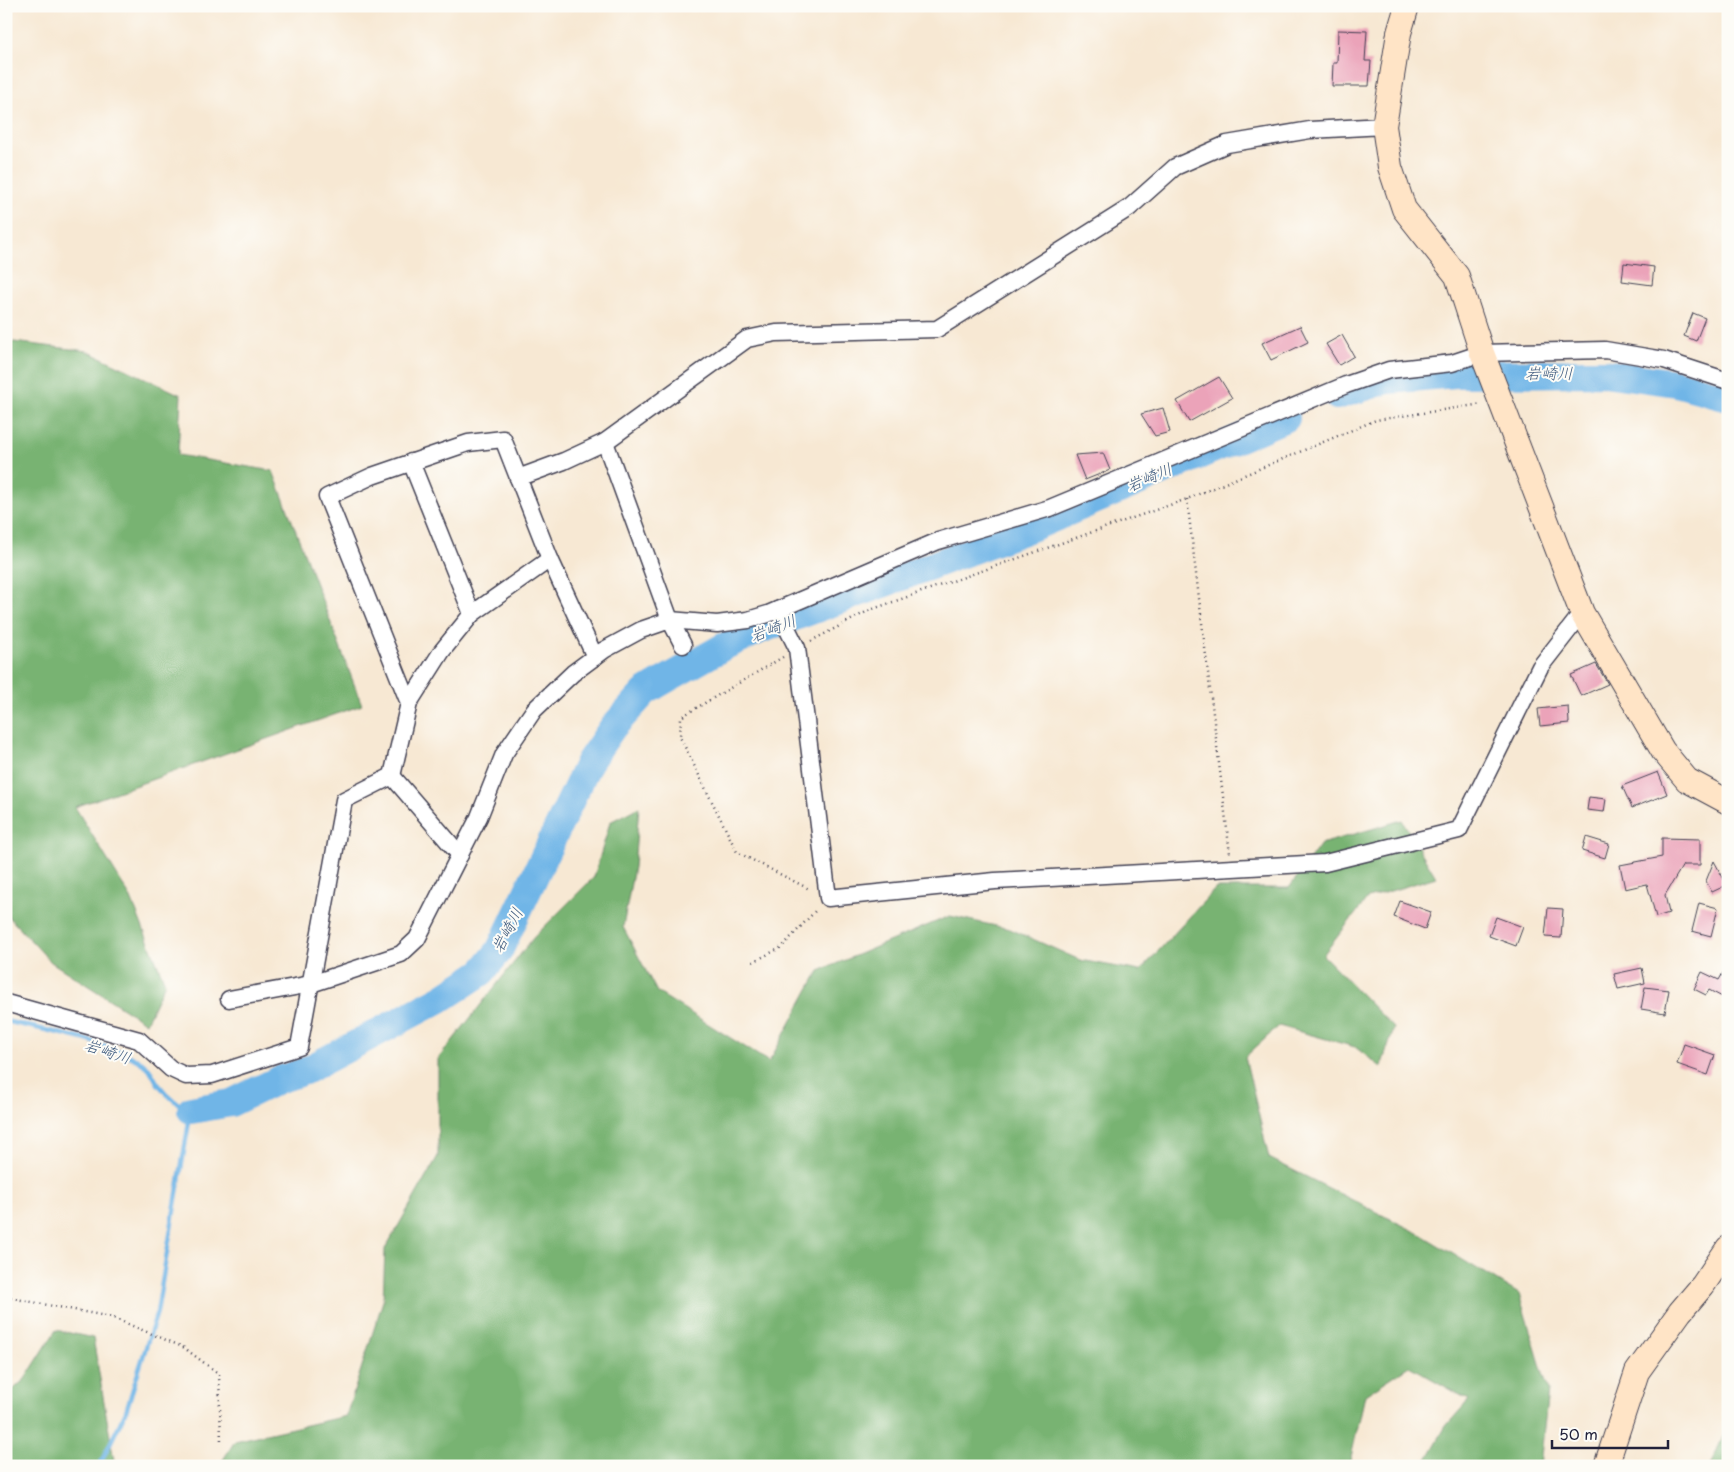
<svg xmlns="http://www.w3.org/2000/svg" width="1734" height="1472" viewBox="0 0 1734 1472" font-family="'Playpen Sans','Klee One',sans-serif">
  <rect width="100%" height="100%" fill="#fdfcf7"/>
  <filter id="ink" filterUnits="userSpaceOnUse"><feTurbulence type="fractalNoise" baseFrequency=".02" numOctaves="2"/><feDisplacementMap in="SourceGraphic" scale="10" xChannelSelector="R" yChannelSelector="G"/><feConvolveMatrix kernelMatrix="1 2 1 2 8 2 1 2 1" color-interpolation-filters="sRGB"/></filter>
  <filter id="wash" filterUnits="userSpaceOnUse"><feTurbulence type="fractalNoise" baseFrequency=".0096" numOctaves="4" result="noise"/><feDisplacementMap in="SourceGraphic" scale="20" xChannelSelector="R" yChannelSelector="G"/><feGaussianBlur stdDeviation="1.12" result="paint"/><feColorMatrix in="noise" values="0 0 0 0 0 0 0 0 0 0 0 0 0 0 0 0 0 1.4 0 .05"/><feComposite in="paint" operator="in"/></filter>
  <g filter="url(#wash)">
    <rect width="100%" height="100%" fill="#f7e8d3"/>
    <g fill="#78b372" stroke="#4d6a56">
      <polygon points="6,341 87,351 181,395 178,455 273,471 362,705 75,807 131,898 165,983 146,1023 51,962 6,914"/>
      <polygon points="639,807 634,867 623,927 657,992 769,1062 819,971 950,916 1010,929 1080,960 1140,971 1216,888 1289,888 1321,844 1402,820 1436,877 1368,898 1323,955 1394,1028 1381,1067 1355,1047 1279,1026 1245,1057 1269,1158 1420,1234 1519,1294 1548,1390 1540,1466 1423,1466 1446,1426 1469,1400 1409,1366 1365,1395 1349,1466 219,1466 235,1441 346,1416 383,1301 385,1249 438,1156 438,1059 534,937 594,877 610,822"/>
      <polygon points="56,1330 93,1338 115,1466 6,1466 6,1396 25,1379"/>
      <polygon points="1728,1426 1728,1466 1710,1466"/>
    </g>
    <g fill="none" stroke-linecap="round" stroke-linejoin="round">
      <path stroke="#70b5e7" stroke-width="4.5" d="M6 1021C46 1031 114 1041 146 1066 152 1070 154 1079 159 1085 168 1097 177 1105 191 1110L157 1312 126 1411 99 1466"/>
      <g stroke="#70b5e7" stroke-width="28">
        <polyline points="1337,396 1388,380 1456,374 1604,373 1676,383 1728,397"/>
        <polyline points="191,1110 231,1103 278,1080 305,1071 444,997 482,972 499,951 589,762 613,727 645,692 658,684 725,646 758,631 1034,527 1286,418"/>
      </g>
    </g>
    <g id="blocks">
      <g fill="#eba3b9">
        <polygon points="1338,30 1367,31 1365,61 1371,61 1369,86 1332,86 1333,63 1337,63"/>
        <polygon points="1624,263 1654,267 1652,285 1622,281"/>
        <polygon points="1693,313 1705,318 1696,341 1684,336"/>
        <polygon points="1300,326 1308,342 1271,360 1262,343"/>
        <polygon points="1342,335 1354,356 1339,365 1326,344"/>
        <polygon points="1219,377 1232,398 1189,422 1177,401"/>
        <polygon points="1163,408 1170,432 1155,436 1141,414"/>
        <polygon points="1103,453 1110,470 1085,480 1075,455"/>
        <polygon points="1596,664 1608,684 1581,696 1571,675"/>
        <polygon points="1568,706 1569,723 1540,726 1538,709"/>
        <polygon points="1658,772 1667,794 1632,808 1622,786"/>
        <polygon points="1589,797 1606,799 1604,812 1587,810"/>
        <polygon points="1586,837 1609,844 1605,858 1582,851"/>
        <polygon points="1662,838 1700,839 1700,865 1683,865 1665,895 1669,913 1656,917 1647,884 1625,889 1620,865 1662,857"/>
        <polygon points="1714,861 1727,885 1712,892 1706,881"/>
        <polygon points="1400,901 1431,912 1425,929 1394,917"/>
        <polygon points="1699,903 1718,908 1711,936 1692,931"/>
        <polygon points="1548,908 1563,909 1561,938 1545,937"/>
        <polygon points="1496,917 1523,927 1516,946 1489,936"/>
        <polygon points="1728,964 1728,1000 1709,990 1706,995 1694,989 1702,972 1719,980"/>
        <polygon points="1642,968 1645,983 1618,989 1614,974"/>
        <polygon points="1645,987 1669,990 1665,1013 1641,1009"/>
        <polygon points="1684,1044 1715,1055 1708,1075 1677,1064"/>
      </g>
    </g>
  </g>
  <g filter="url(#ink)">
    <use href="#blocks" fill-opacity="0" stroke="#424052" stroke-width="1"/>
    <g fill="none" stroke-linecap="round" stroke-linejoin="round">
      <g stroke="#424052" stroke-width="19">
        <g id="street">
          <polyline points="605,442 670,620 683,645"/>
          <polyline points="411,462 472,614"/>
          <polyline points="518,478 564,461 605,442 747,339 776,333 937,329 1129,208 1175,167 1227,144 1310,130 1384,126"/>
          <polyline points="778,610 797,648 828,898 995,881 1325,863 1459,830 1540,667 1582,613"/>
          <polyline points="409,703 327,497 372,476 468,443 503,439 550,559 595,657"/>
          <polyline points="392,776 409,703 442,651 472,614 550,559"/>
          <polyline points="229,999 311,984 401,954 417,939 479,817 504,754 534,710 573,673 604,650 641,630 670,620 717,624 748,620 768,614 938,541 1050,508 1346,385 1389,370 1452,363 1482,353 1605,350 1664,360 1728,381"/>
          <polyline points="6,1003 139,1040 171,1069 186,1076 212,1075 299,1047 344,800 392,776 460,855"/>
        </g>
      </g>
      <g stroke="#424052" stroke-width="26">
        <g id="secondary">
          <polyline points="1407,6 1399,33 1384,126 1390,167 1404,209 1457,276 1482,353 1582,613 1663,751 1687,780 1728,802"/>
          <polyline points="1606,1466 1637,1372 1680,1312 1703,1285 1728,1248"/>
        </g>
      </g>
      <g stroke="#424052" stroke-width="2.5" stroke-dasharray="1 4" stroke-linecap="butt">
        <polyline points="1187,499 1230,854"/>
        <polyline points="811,641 870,610 1187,499 1376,420 1482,404"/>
        <polyline points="783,657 681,717 680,737 737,852 811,890"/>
        <polyline points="753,962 782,947 817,909"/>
        <polyline points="6,1297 111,1317 183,1347 219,1374 221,1442"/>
      </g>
      <use href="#street" stroke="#fff" stroke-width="16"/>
      <use href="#secondary" stroke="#ffe4c6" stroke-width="24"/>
    </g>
  </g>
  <g text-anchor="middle" stroke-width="4" stroke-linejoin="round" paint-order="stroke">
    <g font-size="16" font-style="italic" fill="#415d80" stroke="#fdfcf7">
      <text x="1549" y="379">岩崎川</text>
      <text transform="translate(1149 477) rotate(-23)" y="6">岩崎川</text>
      <text transform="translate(773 628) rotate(-21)" y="6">岩崎川</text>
      <text transform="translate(507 930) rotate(-62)" y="6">岩崎川</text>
      <text transform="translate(108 1051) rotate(18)" y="6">岩崎川</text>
    </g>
  </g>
  <rect width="1734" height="1472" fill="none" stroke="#fdfcf7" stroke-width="25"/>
  <path d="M1552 1440v8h116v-8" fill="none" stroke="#22223b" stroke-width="2.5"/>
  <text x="1559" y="1440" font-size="15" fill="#22223b" stroke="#fdfcf7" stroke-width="4" paint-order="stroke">50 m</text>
</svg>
